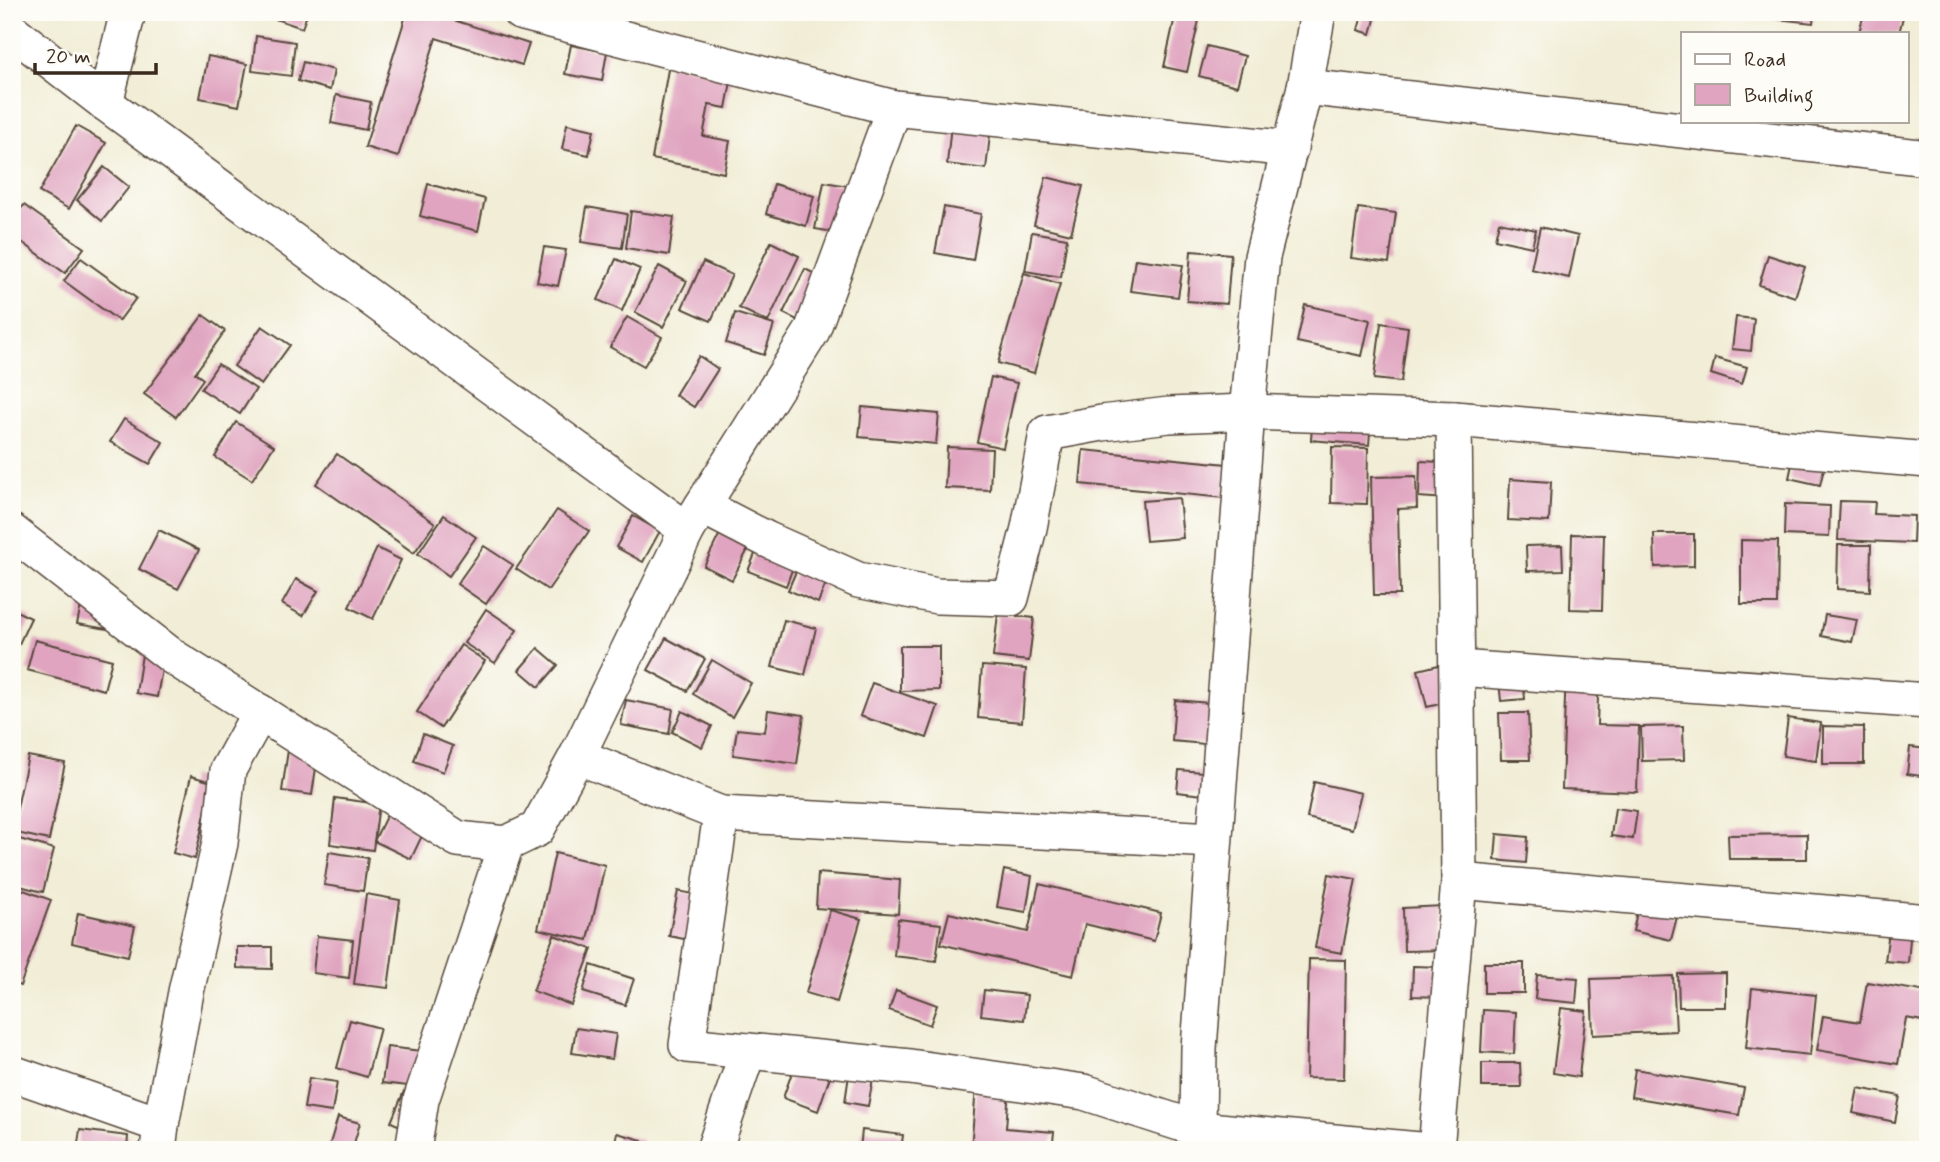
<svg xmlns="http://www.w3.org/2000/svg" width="1940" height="1162" viewBox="0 0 1940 1162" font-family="Mynerve,sans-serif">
  <rect width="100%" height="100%" fill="#fdfcf7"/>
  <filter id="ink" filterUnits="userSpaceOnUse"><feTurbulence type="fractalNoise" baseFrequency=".0143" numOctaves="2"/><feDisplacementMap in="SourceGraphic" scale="14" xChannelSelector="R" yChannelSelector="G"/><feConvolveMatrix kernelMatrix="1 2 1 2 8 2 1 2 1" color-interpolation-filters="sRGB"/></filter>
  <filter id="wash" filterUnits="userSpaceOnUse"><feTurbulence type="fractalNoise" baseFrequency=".00686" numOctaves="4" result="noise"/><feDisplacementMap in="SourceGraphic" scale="28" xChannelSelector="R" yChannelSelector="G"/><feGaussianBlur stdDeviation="1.57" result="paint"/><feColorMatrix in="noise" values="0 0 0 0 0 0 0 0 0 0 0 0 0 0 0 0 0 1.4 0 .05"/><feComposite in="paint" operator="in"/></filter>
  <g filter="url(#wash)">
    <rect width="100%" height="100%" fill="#f1edd6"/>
    <g id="blocks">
      <g fill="#e0a4c0">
        <polygon points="255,12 308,12 302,28"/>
        <polygon points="407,12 428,12 529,44 522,65 436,38 398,157 365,147"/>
        <polygon points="1176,12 1201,12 1187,72 1164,67"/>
        <polygon points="1363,12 1377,12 1371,34 1358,30"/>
        <polygon points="1769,12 1814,12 1813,23 1768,18"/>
        <polygon points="1864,12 1883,12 1903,17 1899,33 1859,33"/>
        <polygon points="256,36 295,42 291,76 252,71"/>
        <polygon points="571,45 607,52 602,81 565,74"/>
        <polygon points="1207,46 1245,56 1237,86 1199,76"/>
        <polygon points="208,56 247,64 239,106 200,98"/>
        <polygon points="303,62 334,70 330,90 298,81"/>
        <polygon points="669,64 732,76 726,108 709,105 703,136 730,141 724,173 652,159"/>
        <polygon points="336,95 371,102 366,130 331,123"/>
        <polygon points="952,114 992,118 986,169 947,164"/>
        <polygon points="567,124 594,130 589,155 562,149"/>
        <polygon points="76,126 106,143 69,209 39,192"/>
        <polygon points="104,167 129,187 102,221 77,200"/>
        <polygon points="1046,177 1083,186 1071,234 1034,225"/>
        <polygon points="824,182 849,186 840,233 815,229"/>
        <polygon points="428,184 485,199 478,231 420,216"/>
        <polygon points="774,184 814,196 806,226 766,214"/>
        <polygon points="24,205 84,248 65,273 12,235 12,220"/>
        <polygon points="587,207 627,214 622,248 581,242"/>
        <polygon points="944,207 981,214 973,260 935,253"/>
        <polygon points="1358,208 1396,213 1389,263 1351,258"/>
        <polygon points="631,211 674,217 669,255 626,248"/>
        <polygon points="1499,222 1536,230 1532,247 1495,239"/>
        <polygon points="1540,227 1578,236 1569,278 1531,269"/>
        <polygon points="1032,232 1067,238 1061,277 1025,271"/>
        <polygon points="771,242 799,256 768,322 739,308"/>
        <polygon points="544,247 566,250 558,286 537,282"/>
        <polygon points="1191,251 1231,254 1227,304 1187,301"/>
        <polygon points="1768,255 1805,267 1795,297 1759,285"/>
        <polygon points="81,258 136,298 119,321 64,281"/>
        <polygon points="616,259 640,269 622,311 598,300"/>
        <polygon points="1135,259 1183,265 1178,297 1130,291"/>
        <polygon points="703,262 732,275 711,321 682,308"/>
        <polygon points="659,266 687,281 663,327 635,312"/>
        <polygon points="805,269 827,280 805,324 783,313"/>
        <polygon points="1024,273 1060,284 1034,373 998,363"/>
        <polygon points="1305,305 1370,320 1362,356 1297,342"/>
        <polygon points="735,313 774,325 764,355 726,343"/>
        <polygon points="203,315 225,331 195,373 203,379 176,417 144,394"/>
        <polygon points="627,317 662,337 644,366 610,347"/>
        <polygon points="1736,317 1754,319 1751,351 1732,349"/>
        <polygon points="1381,323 1408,327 1401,382 1374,379"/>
        <polygon points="262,326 290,345 261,385 234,366"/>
        <polygon points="699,356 718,369 694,407 675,395"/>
        <polygon points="1715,358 1747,367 1742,384 1711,374"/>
        <polygon points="218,364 256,389 240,414 201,389"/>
        <polygon points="991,377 1017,383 1003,448 977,442"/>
        <polygon points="862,407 939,414 936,444 859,437"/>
        <polygon points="1313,414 1371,420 1369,445 1311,440"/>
        <polygon points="124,419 163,442 150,464 110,442"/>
        <polygon points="236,422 274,446 252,480 215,457"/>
        <polygon points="1797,441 1829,448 1820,485 1789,478"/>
        <polygon points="947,447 992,449 990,490 945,488"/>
        <polygon points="1332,447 1368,448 1367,504 1331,503"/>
        <polygon points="1083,450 1227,464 1224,498 1080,484"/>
        <polygon points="337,454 435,523 414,553 316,484"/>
        <polygon points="1420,461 1463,463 1461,500 1419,497"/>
        <polygon points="1416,476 1417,508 1398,509 1400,595 1374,595 1371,477"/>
        <polygon points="1510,479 1551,482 1549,522 1508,520"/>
        <polygon points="1179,498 1183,538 1146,541 1142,501"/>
        <polygon points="1840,501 1875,502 1874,514 1914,516 1913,543 1838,540"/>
        <polygon points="1785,504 1830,506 1829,537 1784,535"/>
        <polygon points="557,510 589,531 548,590 516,569"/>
        <polygon points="444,515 476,537 449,576 418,554"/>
        <polygon points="633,516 660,531 643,562 616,547"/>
        <polygon points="725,523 754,538 732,580 704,566"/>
        <polygon points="159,530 199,550 178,589 139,569"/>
        <polygon points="1572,534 1604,535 1602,610 1570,609"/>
        <polygon points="1654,534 1694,534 1694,566 1655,567"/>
        <polygon points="762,537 799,551 786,586 748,571"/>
        <polygon points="1741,540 1778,541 1777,604 1741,604"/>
        <polygon points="1562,545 1563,570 1527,571 1526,546"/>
        <polygon points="1838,545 1871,545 1870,591 1837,589"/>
        <polygon points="484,546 513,565 486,604 457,584"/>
        <polygon points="377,548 401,560 373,619 349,607"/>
        <polygon points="800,562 829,576 818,603 788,590"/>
        <polygon points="296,579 318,591 303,616 282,604"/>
        <polygon points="83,596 119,631 77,624"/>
        <polygon points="12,609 31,618 19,644 12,641"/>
        <polygon points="486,609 517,630 495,663 464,643"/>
        <polygon points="998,614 1034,618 1029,661 993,657"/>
        <polygon points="1825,615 1857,620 1852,642 1821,636"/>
        <polygon points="784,620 816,628 805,675 772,667"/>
        <polygon points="666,638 705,659 687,691 648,670"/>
        <polygon points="35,640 112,660 104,690 27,670"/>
        <polygon points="461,645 485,661 441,728 417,712"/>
        <polygon points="900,646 939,646 939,690 900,691"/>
        <polygon points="143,648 165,652 157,697 136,693"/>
        <polygon points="538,648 558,665 539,687 519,670"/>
        <polygon points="712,660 751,683 732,717 693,694"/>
        <polygon points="1451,662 1461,699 1427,707 1418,670"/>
        <polygon points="982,666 1026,669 1022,722 978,718"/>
        <polygon points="1566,667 1599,668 1597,725 1639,726 1637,792 1562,789"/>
        <polygon points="1522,668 1525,699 1501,701 1498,670"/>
        <polygon points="872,683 938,706 927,738 860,716"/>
        <polygon points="626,700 673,709 669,734 621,725"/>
        <polygon points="1175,700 1220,704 1216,745 1172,741"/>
        <polygon points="768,710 804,715 797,764 733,755 737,729 765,732"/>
        <polygon points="682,711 712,726 702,747 672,732"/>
        <polygon points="1499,713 1528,713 1530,760 1501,760"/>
        <polygon points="1788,718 1821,723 1816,761 1783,756"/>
        <polygon points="1683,726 1684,760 1642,761 1641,727"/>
        <polygon points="1823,726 1864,727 1864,764 1823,764"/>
        <polygon points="423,734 453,746 443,772 414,761"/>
        <polygon points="1910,747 1928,749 1928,777 1907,774"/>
        <polygon points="288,750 318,754 312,795 282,791"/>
        <polygon points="28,756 65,763 49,840 12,832"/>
        <polygon points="1179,770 1214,773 1212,796 1177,792"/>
        <polygon points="191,776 212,782 195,859 173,853"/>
        <polygon points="1314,782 1361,793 1352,829 1307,818"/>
        <polygon points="335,798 379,804 373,850 330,844"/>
        <polygon points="391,806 428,823 411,859 374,841"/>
        <polygon points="1615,808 1637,811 1633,839 1611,836"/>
        <polygon points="1497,834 1528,837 1526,863 1495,860"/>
        <polygon points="1807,834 1807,859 1729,859 1728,835"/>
        <polygon points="16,838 54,849 43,892 12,884 12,851"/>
        <polygon points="329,852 368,858 363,891 324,885"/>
        <polygon points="555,853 605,865 588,940 538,929"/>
        <polygon points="1004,870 1032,876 1026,912 997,907"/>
        <polygon points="818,873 900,880 898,914 816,908"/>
        <polygon points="1329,874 1356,879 1342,953 1315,948"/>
        <polygon points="1039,884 1161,913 1154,941 1085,924 1073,976 941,944 949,913 1028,932"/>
        <polygon points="18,888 51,900 20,986 12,983 12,904"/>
        <polygon points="678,891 698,895 689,940 669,936"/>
        <polygon points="366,894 400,900 388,988 354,984"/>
        <polygon points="1443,906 1445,950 1404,951 1403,908"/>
        <polygon points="1638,907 1677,917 1671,940 1633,931"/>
        <polygon points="830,910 861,919 837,1002 806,993"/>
        <polygon points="78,913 135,926 128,956 72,943"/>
        <polygon points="898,919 941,924 936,961 894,956"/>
        <polygon points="1890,924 1911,927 1908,963 1885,961"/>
        <polygon points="554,935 592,949 571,1005 533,991"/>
        <polygon points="317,936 353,940 349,978 313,973"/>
        <polygon points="237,947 272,947 272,969 237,968"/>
        <polygon points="1309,959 1346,960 1344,1079 1306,1078"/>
        <rect x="1484" y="963" width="40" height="30"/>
        <polygon points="591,965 634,979 625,1005 583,992"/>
        <polygon points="1413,966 1442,967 1441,997 1412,996"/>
        <polygon points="1726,973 1726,1007 1679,1007 1678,974"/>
        <polygon points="1537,975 1578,978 1576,1003 1535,999"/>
        <polygon points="1673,976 1676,1031 1593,1035 1591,979"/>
        <polygon points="1867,982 1928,992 1928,1022 1906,1018 1898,1064 1817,1050 1823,1016 1860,1022"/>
        <polygon points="1752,988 1816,995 1810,1055 1746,1048"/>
        <polygon points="896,990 937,1005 930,1025 889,1010"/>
        <polygon points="984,990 1027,995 1024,1020 981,1015"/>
        <polygon points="1561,1008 1586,1011 1579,1077 1553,1073"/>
        <polygon points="1483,1010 1516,1012 1514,1054 1481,1052"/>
        <polygon points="350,1020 380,1028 367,1077 337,1068"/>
        <polygon points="576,1028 616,1034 612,1059 572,1053"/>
        <polygon points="387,1047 421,1051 417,1087 382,1083"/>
        <polygon points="800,1050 835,1062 818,1111 783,1098"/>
        <polygon points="1482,1063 1520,1063 1521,1087 1482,1087"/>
        <polygon points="1635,1069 1744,1088 1739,1115 1631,1097"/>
        <polygon points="977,1074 1010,1076 1006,1128 1054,1132 1052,1150 971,1150"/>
        <polygon points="849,1075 873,1079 868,1106 845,1102"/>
        <polygon points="309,1078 337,1082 332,1112 304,1108"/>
        <polygon points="1858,1088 1900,1096 1895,1122 1853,1113"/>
        <polygon points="404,1091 429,1103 416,1133 391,1122"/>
        <polygon points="338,1117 360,1123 352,1150 328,1150"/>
        <polygon points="80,1130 128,1136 127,1150 77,1150"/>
        <polygon points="862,1130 903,1135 901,1150 860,1150"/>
        <polygon points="617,1133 642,1140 639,1150 613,1150"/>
      </g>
    </g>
  </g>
  <g filter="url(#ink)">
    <use href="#blocks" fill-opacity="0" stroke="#56473a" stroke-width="2"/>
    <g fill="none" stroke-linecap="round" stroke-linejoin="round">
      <g stroke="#56473a" stroke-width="38">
        <g id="minor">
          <polyline points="520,12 894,108 1290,149"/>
          <polyline points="12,31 105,103 687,530"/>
          <polyline points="1305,87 1928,158"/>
          <polyline points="105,103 128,12"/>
          <polyline points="702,506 766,539 858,580 937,596 1011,598 1029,528 1047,433 1102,423 1169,415 1247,412 1454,419 1928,460"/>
          <polyline points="12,532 173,657 458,839 506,844 537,829 577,756 687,530 812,331 894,108"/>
          <polyline points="1458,668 1928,701"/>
          <polyline points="577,756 721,814 687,1045 910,1067 1084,1092 1198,1129 1199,1048 1247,412 1262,257 1305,87 1318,12"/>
          <polyline points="721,814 1214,840"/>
          <polyline points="1459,881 1928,922"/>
          <polyline points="12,1073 161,1125"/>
          <polyline points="158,1150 161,1125 186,992 220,843 228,770 260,712"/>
          <polyline points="413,1150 421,1100 506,844"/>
          <polyline points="714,1150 748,1051"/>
          <polyline points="1204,1150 1198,1129 1419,1150"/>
          <polyline points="1436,1150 1459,881 1454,419"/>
        </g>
      </g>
      <use href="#minor" stroke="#fff" stroke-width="35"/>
    </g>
  </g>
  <rect width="1940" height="1162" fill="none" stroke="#fdfcf7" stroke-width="42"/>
  <rect x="1681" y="32" width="228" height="91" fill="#fdfcf7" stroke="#afa8a0" stroke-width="2"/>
  <rect x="1695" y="54" width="35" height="10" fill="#ffffff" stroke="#afa8a0" stroke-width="2"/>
  <text x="1744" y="66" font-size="21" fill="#3b2a1e">Road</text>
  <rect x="1695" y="84" width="35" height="21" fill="#e0a4c0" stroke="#afa8a0" stroke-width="2"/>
  <text x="1744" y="102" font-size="21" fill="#3b2a1e">Building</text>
  <path d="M35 63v10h121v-10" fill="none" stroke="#3b2a1e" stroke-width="3.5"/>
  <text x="46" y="63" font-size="21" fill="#3b2a1e" stroke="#fdfcf7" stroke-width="5" paint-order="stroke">20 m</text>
</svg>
